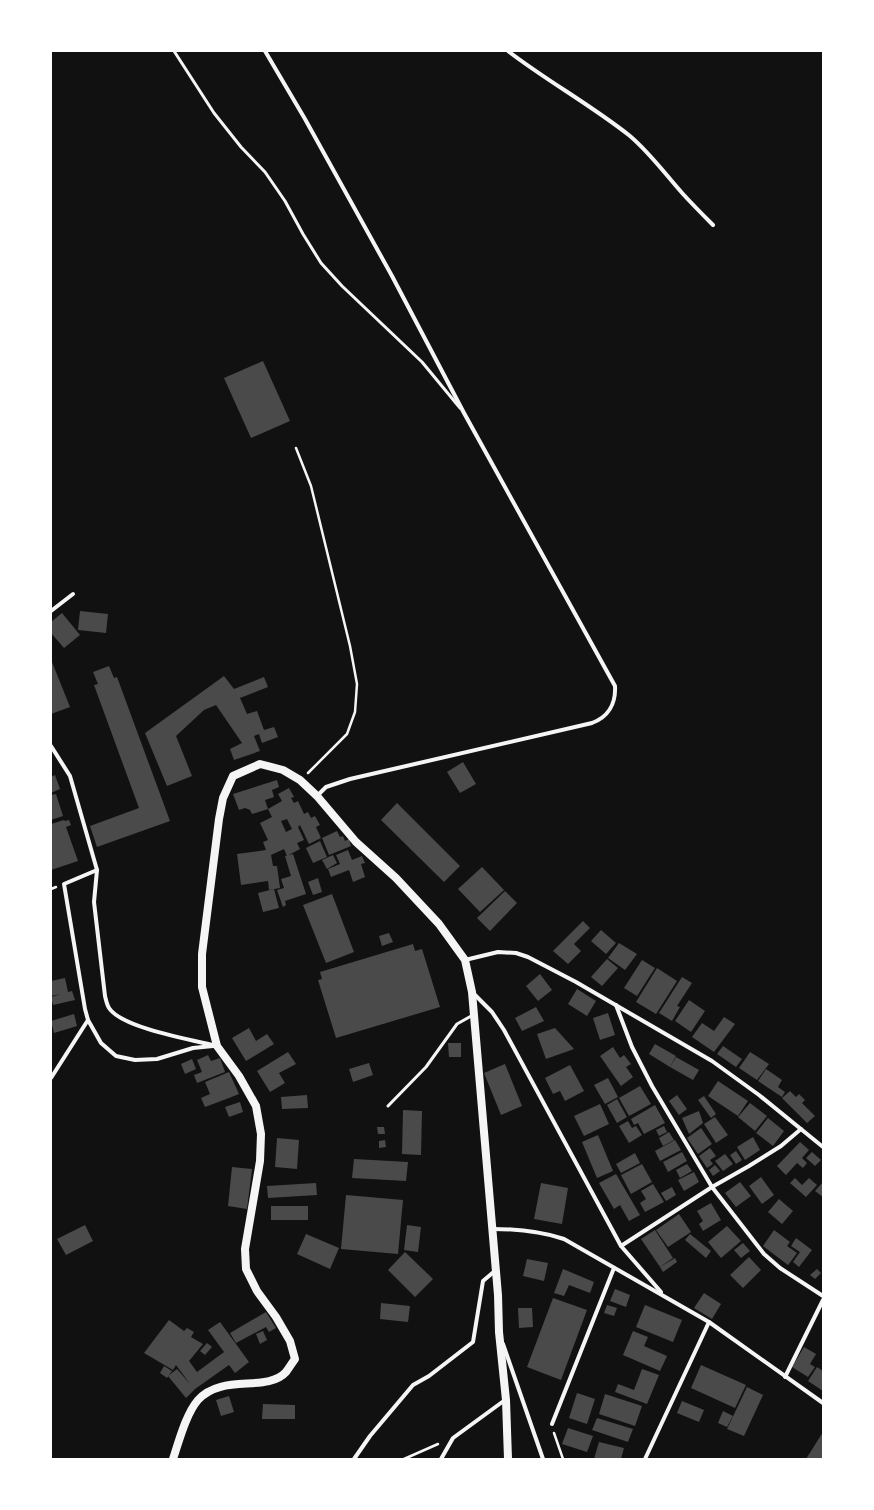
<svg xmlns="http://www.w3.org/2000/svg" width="874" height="1510" viewBox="0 0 874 1510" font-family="Lato,sans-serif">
  <rect width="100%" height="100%" fill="#111"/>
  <g fill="#4a4a4a" fill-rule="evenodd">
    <polygon points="263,361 290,421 251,438 224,378"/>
    <polygon points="80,611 108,614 106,633 78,630"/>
    <polygon points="62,613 80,635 64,648 51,633 51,622"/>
    <polygon points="51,662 52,662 70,707 51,714"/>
    <polygon points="109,666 114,678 117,677 170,821 97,847 90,826 139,808 94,685 98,684 93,672"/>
    <polygon points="224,676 234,689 264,677 268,687 240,698 247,714 257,711 264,730 274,727 278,737 262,743 259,734 254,736 260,751 234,760 230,749 242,743 216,705 204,710 176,736 192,776 167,786 145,733"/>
    <polygon points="463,762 476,784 460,793 447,772"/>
    <polygon points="55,775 60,789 51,793 51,777"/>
    <polygon points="277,780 279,787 272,790 274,797 265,800 268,809 252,814 250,810 245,808 239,810 233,794"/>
    <path d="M289 788 294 797 291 798 294 803 298 801 304 814 308 812 311 818 315 816 320 825 316 827 321 838 309 844 300 825 298 827 304 840 297 843 300 849 287 856 284 849 271 855 273 866H277L280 888 269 890 268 881 241 885 237 854 266 850 263 842 268 840 260 823 272 817 268 809 282 801 278 794ZM287 819 292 829 286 832 281 821Z"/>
    <polygon points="56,794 63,816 51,820 51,795"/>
    <polygon points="397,803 460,866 444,882 381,820"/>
    <polygon points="64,820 65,821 69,820 71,825 66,827 78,861 51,870 51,824"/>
    <polygon points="337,831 340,837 343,836 345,841 349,839 351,846 329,855 322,838"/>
    <polygon points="320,841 327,857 313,863 306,848"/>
    <polygon points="348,850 352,860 362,856 365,863 361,864 365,877 353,882 349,870 331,877 328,869 340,864 336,855"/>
    <polygon points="293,854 306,894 285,901 286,905 283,907 277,890 284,888 281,879 291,876 285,856"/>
    <polygon points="333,855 337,863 327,869 322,860"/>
    <polygon points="482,867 504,890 480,912 458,889"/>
    <polygon points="318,878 322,892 313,895 308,882"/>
    <polygon points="274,889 279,908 263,912 258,893"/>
    <polygon points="505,891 517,903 490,931 477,918"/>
    <polygon points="332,894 354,952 326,963 303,905"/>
    <polygon points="583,921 590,928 574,944 581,951 568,964 553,951"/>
    <polygon points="601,930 616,943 606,954 591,941"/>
    <polygon points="389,933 393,942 382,946 379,936"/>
    <polygon points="619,943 637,954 625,970 608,958"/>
    <polygon points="413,944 415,951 422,949 440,1007 336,1038 318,980 322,979 320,972"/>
    <polygon points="607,959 618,968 602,986 591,977"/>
    <polygon points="642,960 655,968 637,996 624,988"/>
    <polygon points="657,968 677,981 656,1014 636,1002"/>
    <polygon points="540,974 552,990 538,1001 526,986"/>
    <polygon points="682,977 692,983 677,1006 680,1007 672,1021 659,1013"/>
    <polygon points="65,978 68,992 72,991 75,1000 53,1005 51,997 61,994 51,996 51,981"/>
    <polygon points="577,989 596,1001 587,1016 568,1004"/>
    <polygon points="689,1000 705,1011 691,1032 675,1021"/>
    <polygon points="536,1007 544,1021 522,1031 515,1018"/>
    <polygon points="608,1013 615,1035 600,1040 593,1018"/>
    <polygon points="74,1014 77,1026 54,1033 51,1021"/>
    <polygon points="724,1017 735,1024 714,1052 692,1037 702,1023 714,1031"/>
    <polygon points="249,1028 256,1041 267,1034 274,1044 246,1061 232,1038"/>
    <polygon points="555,1028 574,1049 546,1059 537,1034"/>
    <polygon points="448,1043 461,1043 461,1057 449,1057"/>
    <polygon points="655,1044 676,1056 670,1067 649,1054"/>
    <polygon points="723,1046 742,1059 736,1067 717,1054"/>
    <polygon points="613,1047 620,1058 624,1055 631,1064 626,1067 633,1077 621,1086 600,1056"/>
    <polygon points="288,1052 296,1064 279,1073 285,1083 270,1092 257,1071"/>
    <polygon points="750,1052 769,1064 757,1080 739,1068"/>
    <polygon points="208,1055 211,1061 220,1058 225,1072 197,1083 194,1075 202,1072 197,1060"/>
    <polygon points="676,1057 699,1070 693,1080 670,1067"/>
    <polygon points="192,1059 196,1069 185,1074 181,1064"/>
    <polygon points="369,1063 373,1075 353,1082 349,1069"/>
    <polygon points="505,1064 522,1106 501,1115 484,1073"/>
    <polygon points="570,1065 584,1091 565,1101 560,1091 553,1094 545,1078"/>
    <polygon points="766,1069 782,1080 778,1087 785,1092 782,1097 758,1081"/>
    <polygon points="229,1072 239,1094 229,1098 224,1087 229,1098 205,1107 201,1098 210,1094 205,1082"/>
    <polygon points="608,1078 618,1097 605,1104 594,1085"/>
    <polygon points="718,1081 748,1101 738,1116 708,1096"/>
    <polygon points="640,1086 651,1104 629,1116 619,1098"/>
    <polygon points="790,1091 796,1097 799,1094 805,1100 802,1103 815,1116 807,1123 782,1098"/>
    <polygon points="307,1095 308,1108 282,1109 281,1097"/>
    <polygon points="677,1095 687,1109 679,1115 669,1101"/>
    <polygon points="704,1096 716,1114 711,1118 698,1100"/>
    <polygon points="617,1099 627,1117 617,1123 607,1105"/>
    <polygon points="240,1102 243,1112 229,1117 225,1107"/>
    <polygon points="750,1103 767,1116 755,1131 738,1117"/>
    <polygon points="600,1104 609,1124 584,1136 574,1116"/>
    <polygon points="655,1105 665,1123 644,1134 638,1123 634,1125 631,1119"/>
    <polygon points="403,1110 422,1111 421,1155 402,1154"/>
    <polygon points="699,1111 703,1123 689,1134 682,1118"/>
    <polygon points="715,1117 728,1135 716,1143 704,1124"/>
    <polygon points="768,1118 784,1131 773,1146 756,1133"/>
    <polygon points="628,1121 632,1128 636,1126 642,1135 629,1143 619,1126"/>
    <polygon points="664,1126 667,1132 659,1136 656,1130"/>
    <polygon points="377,1127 384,1127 385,1134 378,1134"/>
    <polygon points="701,1128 712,1144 698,1154 687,1138"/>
    <polygon points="669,1132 674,1140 663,1146 659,1138"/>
    <polygon points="598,1135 613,1171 597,1178 582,1142"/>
    <polygon points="753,1137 760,1150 745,1160 737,1147"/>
    <polygon points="277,1138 299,1140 297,1169 275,1167"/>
    <polygon points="385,1140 386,1147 379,1148 379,1141"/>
    <polygon points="675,1140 681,1150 660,1161 655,1151"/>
    <polygon points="800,1142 809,1150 802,1158 807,1163 803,1168 797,1163 786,1175 777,1166"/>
    <polygon points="710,1148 716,1156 710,1160 713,1164 707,1168 699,1156"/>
    <polygon points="736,1151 742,1160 736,1164 730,1155"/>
    <polygon points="682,1152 687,1161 668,1172 663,1162"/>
    <polygon points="812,1152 821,1160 815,1166 806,1158"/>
    <polygon points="635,1153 640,1163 621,1173 616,1164"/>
    <polygon points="725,1154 733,1164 723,1171 715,1161"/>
    <polygon points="354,1159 408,1162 406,1181 352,1178"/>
    <polygon points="642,1164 652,1182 631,1194 621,1175"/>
    <polygon points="687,1164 692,1171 680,1178 676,1170"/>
    <polygon points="715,1165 720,1171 713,1176 709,1170"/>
    <polygon points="232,1167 252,1169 247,1209 228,1206"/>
    <polygon points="694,1172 699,1182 684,1191 678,1180"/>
    <polygon points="616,1174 640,1215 629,1221 620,1205 614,1209 599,1183"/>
    <polygon points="761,1177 774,1195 762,1204 749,1186"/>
    <polygon points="795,1178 802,1185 809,1178 817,1185 806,1197 790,1183"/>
    <polygon points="740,1182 751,1196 736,1207 725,1193"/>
    <polygon points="823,1182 823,1197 815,1191"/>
    <polygon points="316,1183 317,1195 268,1198 267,1186"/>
    <polygon points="541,1183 568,1188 562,1224 534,1219"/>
    <polygon points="653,1184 664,1202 645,1212 640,1203 646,1199 641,1191"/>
    <polygon points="672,1187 676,1195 666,1201 661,1193"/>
    <polygon points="346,1195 403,1200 398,1254 341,1249"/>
    <polygon points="779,1199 793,1211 782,1224 768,1212"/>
    <polygon points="711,1203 721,1220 703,1231 699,1224 703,1221 697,1211"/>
    <rect x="271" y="1206" width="37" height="14"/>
    <polygon points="679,1214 691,1232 668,1247 656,1230"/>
    <polygon points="85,1225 93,1241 66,1255 57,1239"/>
    <polygon points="407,1225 421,1227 418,1252 404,1250"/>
    <polygon points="727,1226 741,1241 721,1258 708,1242"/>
    <polygon points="655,1230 673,1258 660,1267 641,1239"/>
    <polygon points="774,1230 790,1242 787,1246 797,1253 788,1265 763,1246"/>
    <polygon points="306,1234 339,1248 330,1269 297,1254"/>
    <polygon points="690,1234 711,1251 706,1258 685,1240"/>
    <polygon points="796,1238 812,1250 799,1267 793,1262 800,1252 791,1246"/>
    <polygon points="743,1243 750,1251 741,1258 734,1250"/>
    <polygon points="405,1252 433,1279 415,1297 388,1270"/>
    <polygon points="749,1257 761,1270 743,1288 730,1275"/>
    <polygon points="675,1258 677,1262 663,1272 660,1267"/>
    <polygon points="527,1259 548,1263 544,1281 523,1276"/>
    <polygon points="563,1269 594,1282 590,1293 569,1285 564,1296 554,1293"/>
    <polygon points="817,1269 821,1273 815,1279 810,1275"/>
    <polygon points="615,1289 630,1295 626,1307 610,1301"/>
    <polygon points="704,1293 721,1304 712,1319 694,1308"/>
    <polygon points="553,1298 587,1310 561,1380 527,1367"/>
    <polygon points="381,1303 410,1306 408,1322 380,1319"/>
    <polygon points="607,1305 617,1308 614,1316 604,1313"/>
    <polygon points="645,1305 682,1320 673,1342 636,1327"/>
    <polygon points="518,1308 532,1308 533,1327 519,1328"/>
    <polygon points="266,1312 276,1328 269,1332 266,1327 236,1343 230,1333"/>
    <polygon points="169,1320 184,1331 187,1328 194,1332 191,1337 203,1344 189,1361 197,1372 224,1352 208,1330 220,1322 249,1362 235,1373 229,1365 195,1389 186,1398 168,1376 177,1369 190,1384 176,1365 173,1370 144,1353"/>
    <polygon points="263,1331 267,1340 260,1344 256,1334"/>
    <polygon points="633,1331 648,1337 644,1346 667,1356 660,1371 623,1355"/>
    <polygon points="207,1343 212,1347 205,1355 200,1351"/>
    <polygon points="804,1347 816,1354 810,1364 815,1367 808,1377 792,1367"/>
    <polygon points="701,1365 746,1385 735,1408 691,1388"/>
    <polygon points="164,1366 172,1371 167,1378 160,1373"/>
    <polygon points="817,1367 823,1371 823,1391 808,1381"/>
    <polygon points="642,1369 659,1375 647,1404 615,1392 618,1384 634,1390"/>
    <polygon points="747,1387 763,1395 744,1436 727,1429"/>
    <polygon points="577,1393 595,1399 587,1424 569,1418"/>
    <polygon points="605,1394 642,1406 635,1426 599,1414"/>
    <polygon points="229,1396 234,1412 221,1416 216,1400"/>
    <polygon points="682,1401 704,1410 699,1422 677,1413"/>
    <polygon points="263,1404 295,1405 295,1419 262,1419"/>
    <polygon points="723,1411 733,1416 727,1427 718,1423"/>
    <polygon points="597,1418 633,1429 628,1442 592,1430"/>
    <polygon points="568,1428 593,1436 587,1452 562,1444"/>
    <polygon points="823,1432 823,1459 806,1459"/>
    <polygon points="599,1442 624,1448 621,1459 594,1459"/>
  </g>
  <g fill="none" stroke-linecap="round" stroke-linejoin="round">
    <g stroke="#f5f5f5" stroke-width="2.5">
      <polyline points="296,448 311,486 350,646 357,684 355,712 347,734 308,773"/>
      <polyline points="51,889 56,887"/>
      <polyline points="554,1433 563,1459"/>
      <polyline points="404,1459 438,1444"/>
    </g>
    <g stroke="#f5f5f5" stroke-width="3">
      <polyline points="174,51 214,113 241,147 265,172 285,201 303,234 321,263 342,286 422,362 460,408"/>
      <polyline points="388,1106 426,1067 457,1024 473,1015"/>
    </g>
    <g stroke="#f5f5f5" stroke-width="4">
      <path d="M265 51 305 119 392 276 464 413 615 686C616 704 608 717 592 723L350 779 326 787 317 796"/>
      <path d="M508 51C547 81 591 105 630 136 650 153 666 175 683 194 693 205 703 215 713 225"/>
      <polyline points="51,611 73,594"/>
      <path d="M51 746 70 776 97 870 94 902 105 996C106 1000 107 1005 109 1008 122 1028 192 1040 217 1046"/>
      <polyline points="97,870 64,884 85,1009 88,1020 101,1043 116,1056 135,1060 157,1059 193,1048 213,1046"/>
      <polyline points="465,960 498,952 516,953 528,957 576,982 712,1061 759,1095 823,1147"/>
      <polyline points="473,993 492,1012 504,1030 621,1246 661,1292"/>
      <polyline points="616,1005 632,1047 652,1086 712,1187 764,1254 780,1268 823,1296"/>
      <polyline points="51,1078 88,1020"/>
      <path d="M493 1229C518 1229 540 1231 564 1239L709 1322 823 1403"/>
      <polyline points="621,1246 712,1187 749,1166 781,1146 801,1129"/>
      <polyline points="503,1344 543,1459"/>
      <polyline points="785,1377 823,1300"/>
      <polyline points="552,1424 614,1268"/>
      <polyline points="354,1459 370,1436 413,1385 429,1376 473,1342 483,1281 496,1270"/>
      <polyline points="441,1459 453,1438 505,1400"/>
      <polyline points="645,1459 709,1322"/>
    </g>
    <path stroke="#f5f5f5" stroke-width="8" d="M173 1459C179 1441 186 1414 198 1400 222 1373 267 1393 286 1372 289 1368 292 1363 295 1359L290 1341 276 1317 257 1291 246 1269 245 1249 260 1161 261 1134 256 1106 239 1076 217 1046 202 987V954L219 819 223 798 233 776 260 764 283 770 300 780 317 796 356 842 396 878 439 924 465 960 472 992 498 1295 499 1332 506 1400 508 1459"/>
  </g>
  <rect width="874" height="1510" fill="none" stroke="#ffffff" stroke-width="104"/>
</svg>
